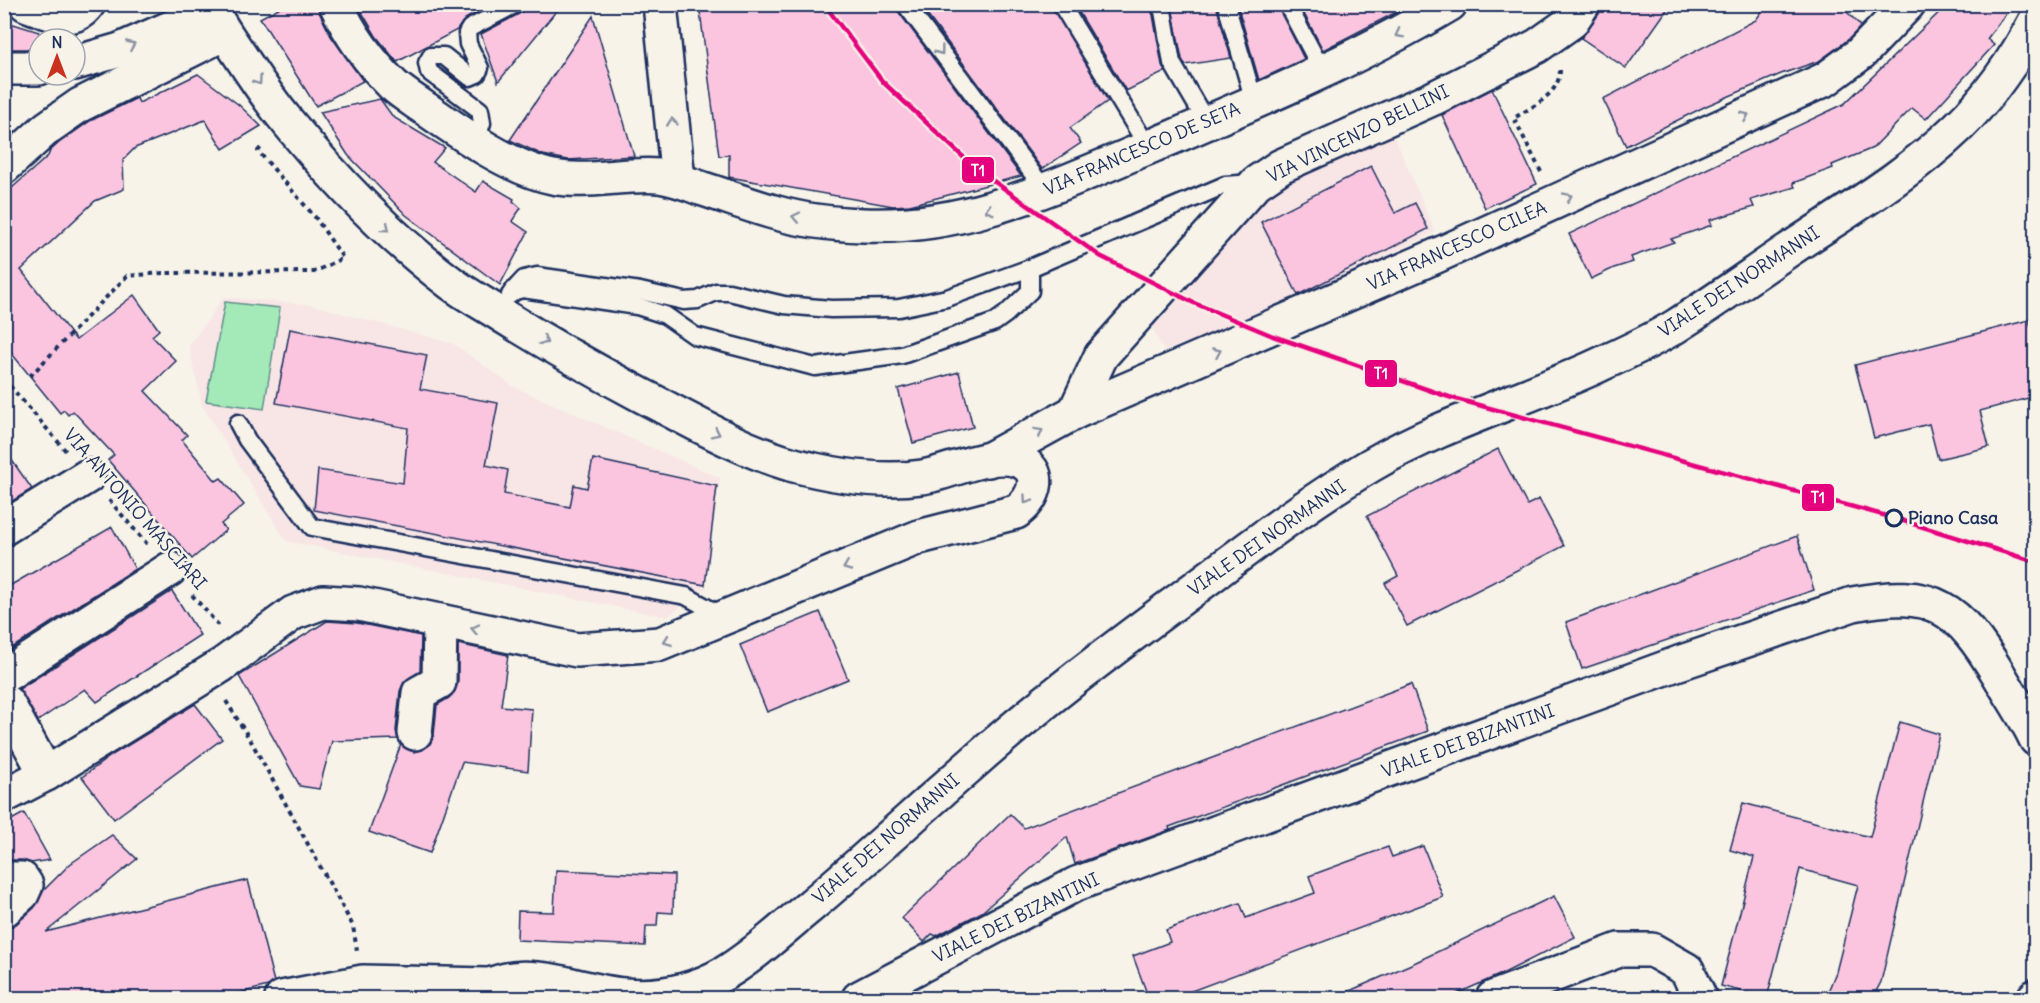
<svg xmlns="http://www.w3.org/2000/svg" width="2040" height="1003" viewBox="0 0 2040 1003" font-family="Delius,sans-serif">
  <rect width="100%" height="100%" fill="#f7f3e8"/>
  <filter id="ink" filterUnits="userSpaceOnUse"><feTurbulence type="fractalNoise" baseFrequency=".0167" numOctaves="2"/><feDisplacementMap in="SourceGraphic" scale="12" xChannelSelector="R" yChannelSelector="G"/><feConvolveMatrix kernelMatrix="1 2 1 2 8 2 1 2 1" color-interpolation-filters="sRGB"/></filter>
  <g filter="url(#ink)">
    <g fill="#f8e5e6">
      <polygon points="1394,136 1435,232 1296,301 1164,351 1149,320 1259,193"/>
      <polygon points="224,297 312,305 454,344 514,387 720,478 705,588 667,617 286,541 202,405 189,346"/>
    </g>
    <polygon fill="#a3eab8" stroke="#5f8c8b" stroke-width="1.5" points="225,302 280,308 264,409 206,401"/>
    <g fill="#fbc5e0" stroke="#1b2f5e" stroke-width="1.5">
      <polygon points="286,4 318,4 319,12 331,36 363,81 316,106 260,18"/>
      <polygon points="357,4 492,4 465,19 457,30 397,62 376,36"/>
      <polygon points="526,4 562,4 498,82 481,34 521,13"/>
      <polygon points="699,4 895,4 897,10 1021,176 910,205 893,206 729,177 729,155 719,156"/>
      <polygon points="919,4 1051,4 1108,101 1070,128 1081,143 1042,169"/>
      <polygon points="1074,4 1149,4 1153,15 1162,65 1165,72 1126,91"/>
      <polygon points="1171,4 1216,4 1231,58 1185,65 1182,59"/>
      <polygon points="1237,4 1277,4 1304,59 1259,80"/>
      <polygon points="1299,4 1412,4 1323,50"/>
      <polygon points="1602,4 1671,4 1626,68 1581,38 1599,14"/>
      <polygon points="1767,4 1839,4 1861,26 1849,39 1819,61 1781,74 1706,106 1626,146 1603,99 1756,20"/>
      <polygon points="1948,4 2013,4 1987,39 1994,45 1926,119 1912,108 1873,148 1832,165 1833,168 1793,183 1795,187 1751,200 1754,207 1710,220 1712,225 1671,239 1674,242 1631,257 1633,262 1614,268 1591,279 1569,234 1844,104"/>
      <polygon points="593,16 634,156 568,160 543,155 510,140"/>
      <polygon points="4,21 39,32 39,49 4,49"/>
      <polygon points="198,74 239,105 261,126 223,149 205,120 135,148 123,160 124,189 95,201 21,270 76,340 134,295 159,330 152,336 176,361 145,391 187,435 182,440 216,481 221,478 244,505 221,524 226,530 192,559 108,460 114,455 73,411 68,415 64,410 60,413 4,344 4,195 48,156 50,151 59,143 90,121 137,98 139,103"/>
      <polygon points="1492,89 1537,184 1485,208 1442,115"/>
      <polygon points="380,99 393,117 445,148 433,162 476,192 483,181 514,199 513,201 521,208 512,221 528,232 500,285 406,215 348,155 320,112"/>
      <polygon points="1371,166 1395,213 1415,203 1428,229 1298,295 1261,222"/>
      <polygon points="2029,320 2036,344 2036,396 1980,411 1989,447 1938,459 1929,424 1874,438 1855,365"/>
      <polygon points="290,329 427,355 420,389 498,403 486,465 508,470 504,494 570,507 574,485 587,488 593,459 717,486 705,585 314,510 318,470 403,483 408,428 276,403"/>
      <polygon points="959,372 973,427 913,443 898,389"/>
      <polygon points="4,449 32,489 4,506"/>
      <polygon points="1498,449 1527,505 1539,499 1564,546 1407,626 1385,583 1398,576 1367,516"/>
      <polygon points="112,527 135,569 4,653 4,589"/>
      <polygon points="1797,536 1814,590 1582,669 1566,622"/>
      <polygon points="172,591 200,635 97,702 85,689 38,721 19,689"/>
      <polygon points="820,612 848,679 767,712 740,645"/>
      <polygon points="327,621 357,623 421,636 420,671 404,682 400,691 396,731 398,739 332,741 319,789 300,786 239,676"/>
      <polygon points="458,644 508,655 501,706 532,709 528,771 462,762 430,853 369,832 401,744 405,748 414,752 422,750 430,744 434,735 437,705 449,698 455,691 458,682"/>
      <polygon points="1411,684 1428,731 1169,827 1170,830 1075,864 1067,837 982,912 936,936 932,934 924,942 902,918 1010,814 1024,828"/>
      <polygon points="195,704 222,739 114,819 82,777 112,755"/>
      <polygon points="1900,722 1939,734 1881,982 1872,999 1825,999 1836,972 1858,885 1800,869 1767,998 1721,986 1754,857 1730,850 1743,803 1870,837"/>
      <polygon points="24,813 50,860 31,863 22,860 4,860 4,824"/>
      <polygon points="112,835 137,859 46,932 248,880 274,982 268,986 215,999 4,999 4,928 16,924 34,908 44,890 70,864"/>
      <polygon points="1423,846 1443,897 1170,999 1149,999 1133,956 1170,942 1166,930 1240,903 1246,918 1315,893 1309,876 1388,847 1392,857"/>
      <polygon points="556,870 674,875 673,913 658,912 657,926 646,926 645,946 517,940 518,911 554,912"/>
      <polygon points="1554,896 1575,937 1506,972 1445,999 1331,999 1416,962"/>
    </g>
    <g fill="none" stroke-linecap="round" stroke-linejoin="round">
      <g stroke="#1b2f5e" stroke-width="21">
        <g id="lane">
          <polyline points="905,4 1045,190"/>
          <polyline points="1061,4 1148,147"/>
          <polyline points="1159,4 1163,11 1172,63 1207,123"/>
          <polyline points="1226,4 1254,101"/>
          <polyline points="1287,4 1323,72"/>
          <polyline points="475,142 482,123 480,110 429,72 427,63 431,56 444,56 470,77 477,74 480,68 468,44 467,33 470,28 516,4"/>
          <polyline points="512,292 524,279 537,276 640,291 684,301 698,300 716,292 729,292 784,305 831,309 899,308 947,298 1030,268"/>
          <polyline points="510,295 515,291 523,289 637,306 665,315 695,336 815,367 902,355 995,322 1006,314 1030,291 1030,268 1225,185 1254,183"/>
          <polyline points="238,423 247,440 312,527 686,596 724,617"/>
        </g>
      </g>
      <g stroke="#1b2f5e" stroke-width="38">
        <g id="street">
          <path d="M26 4C47 12 72 26 88 4"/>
          <path d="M336 4C350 35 369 61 393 85 402 93 413 100 423 107 459 132 511 169 553 177 588 184 624 173 659 176 673 178 687 183 700 188 726 196 751 206 777 213 805 221 834 224 863 225 970 230 1063 182 1159 143 1258 101 1358 59 1450 4"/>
          <polyline points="660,4 678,180"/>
          <polyline points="75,63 120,50 211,10"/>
          <polyline points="4,68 39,68"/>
          <polyline points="4,167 47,128 80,105 225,33 211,10 211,4"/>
          <polyline points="1075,412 1101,356 1256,183 1281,166 1434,98 1537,46 1571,22 1583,4"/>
          <polyline points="988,460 1075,412 1436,256 1826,79 1861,53 1908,4"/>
          <polyline points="4,528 88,476"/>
          <polyline points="4,676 170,569"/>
          <polyline points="4,704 7,703 46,774"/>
          <polyline points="415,733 419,693 439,682 440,621"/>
          <path d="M4 796 46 774 222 665 293 613 323 602 359 604 577 650 660 644 919 537 1016 512C1036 499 1045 469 1017 460 990 451 950 473 922 477 879 483 831 475 790 464 739 449 688 419 641 395 594 370 548 344 503 316 486 305 467 295 451 283 390 237 335 180 287 121 264 94 245 62 225 33"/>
          <polyline points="4,879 22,879 26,885 22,894 4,910"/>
          <polyline points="282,998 363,982 486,985"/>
          <polyline points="1493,998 1619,950 1652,950 1687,970 1700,998"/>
        </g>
      </g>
      <g stroke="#1b2f5e" stroke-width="38">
        <g id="secondary">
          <path d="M468 998C520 958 568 990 624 995 660 998 694 991 725 973 755 955 781 930 808 908 864 861 918 811 973 763 1040 703 1112 650 1183 597 1245 551 1305 504 1371 465 1443 423 1524 400 1599 365 1625 353 1652 341 1676 326 1714 302 1750 276 1787 251 1845 212 1907 176 1957 128 1989 97 2016 58 2036 20"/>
          <path d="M859 998 1076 884 1679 663 1853 604C1934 588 1958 607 1999 675 2011 696 2026 717 2036 739"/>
          <polyline points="2034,998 2036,996"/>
        </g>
      </g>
      <g stroke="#1b2f5e" stroke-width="4" stroke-dasharray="4.5 4.5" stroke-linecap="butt">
        <path d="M1541 172 1514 118C1532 107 1560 94 1560 70"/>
        <polyline points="30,376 127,276 163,273 314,272 343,258 315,217 258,151 263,145"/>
        <polyline points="4,379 66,451"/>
        <polyline points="109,500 147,544"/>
        <polyline points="192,595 220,627"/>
        <polyline points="226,701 251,741 353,926 357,951"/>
      </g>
      <use href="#lane" stroke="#f7f3e8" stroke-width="16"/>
      <use href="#street" stroke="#f7f3e8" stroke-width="33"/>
      <use href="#secondary" stroke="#f7f3e8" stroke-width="33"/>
      <g stroke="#f7f3e8" stroke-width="9">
        <polyline id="tram-1" points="824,4 883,82 975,168 1100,256 1194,303 1273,336 1449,397 1894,518 2036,562"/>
      </g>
      <use href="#tram-1" stroke="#e5007d" stroke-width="4.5"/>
    </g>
    <defs><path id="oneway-chevron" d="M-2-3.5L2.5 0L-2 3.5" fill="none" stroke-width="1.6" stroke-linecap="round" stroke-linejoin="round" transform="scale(1.5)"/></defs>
    <g stroke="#8991a3">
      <use href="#oneway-chevron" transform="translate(1399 34) rotate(153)"/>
      <use href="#oneway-chevron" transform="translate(131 45) rotate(-23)"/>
      <use href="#oneway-chevron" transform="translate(940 51) rotate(53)"/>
      <use href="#oneway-chevron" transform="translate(258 81) rotate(55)"/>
      <use href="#oneway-chevron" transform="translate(1745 116) rotate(-25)"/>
      <use href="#oneway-chevron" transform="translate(672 122) rotate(-96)"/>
      <use href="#oneway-chevron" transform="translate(1568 197) rotate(-25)"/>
      <use href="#oneway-chevron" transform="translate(989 210) rotate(163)"/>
      <use href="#oneway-chevron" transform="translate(796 217) rotate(-168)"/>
      <use href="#oneway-chevron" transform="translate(386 228) rotate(40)"/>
      <use href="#oneway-chevron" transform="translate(544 341) rotate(32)"/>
      <use href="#oneway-chevron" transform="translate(1217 352) rotate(-24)"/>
      <use href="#oneway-chevron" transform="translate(1039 432) rotate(-29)"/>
      <use href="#oneway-chevron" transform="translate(716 433) rotate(26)"/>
      <use href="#oneway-chevron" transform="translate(1027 500) rotate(125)"/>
      <use href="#oneway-chevron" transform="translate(847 567) rotate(158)"/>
      <use href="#oneway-chevron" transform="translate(475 629) rotate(-168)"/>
      <use href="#oneway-chevron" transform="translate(667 641) rotate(160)"/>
    </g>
  </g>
  <circle fill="#f7f3e8" stroke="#1b2f5e" stroke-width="3" cx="1894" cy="518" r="8"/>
  <g text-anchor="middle" stroke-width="5" stroke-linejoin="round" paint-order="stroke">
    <g font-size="18" fill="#1b2f5e" stroke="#f7f3e8">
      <text transform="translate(1358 134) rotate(-26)" y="6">VIA VINCENZO BELLINI</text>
      <text transform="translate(1142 149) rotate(-23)" y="6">VIA FRANCESCO DE SETA</text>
      <text transform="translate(1457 246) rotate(-24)" y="6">VIA FRANCESCO CILEA</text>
      <text transform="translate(1739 282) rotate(-33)" y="6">VIALE DEI NORMANNI</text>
      <text transform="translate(135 509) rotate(49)" y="6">VIA ANTONIO MASCIARI</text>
      <text transform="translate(1267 538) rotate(-35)" y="6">VIALE DEI NORMANNI</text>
      <text transform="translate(1468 741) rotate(-20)" y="6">VIALE DEI BIZANTINI</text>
      <text transform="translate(886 839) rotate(-41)" y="6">VIALE DEI NORMANNI</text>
      <text transform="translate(1016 918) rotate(-26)" y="6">VIALE DEI BIZANTINI</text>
    </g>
    <g font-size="18" font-weight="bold" fill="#1b2f5e" stroke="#f7f3e8" text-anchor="start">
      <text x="1908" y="524">Piano Casa</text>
    </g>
  </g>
  <g stroke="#f7f3e8" stroke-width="2">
    <rect x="961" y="156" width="34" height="28" rx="6" fill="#e5007d"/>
    <rect x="1364" y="359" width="34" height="29" rx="6" fill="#e5007d"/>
    <rect x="1801" y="483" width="34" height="29" rx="6" fill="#e5007d"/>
  </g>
  <g font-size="16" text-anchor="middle" font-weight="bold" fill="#fff">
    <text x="978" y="176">T1</text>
    <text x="1381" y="379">T1</text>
    <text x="1818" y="503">T1</text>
  </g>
  <rect width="2040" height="1003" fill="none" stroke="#f7f3e8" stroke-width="24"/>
  <rect x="12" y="12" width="2016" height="979" fill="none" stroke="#1b2f5e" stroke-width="2" filter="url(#ink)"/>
  <g transform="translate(57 57)"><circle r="28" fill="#f7f3e8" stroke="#9fa5b1" stroke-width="1.5"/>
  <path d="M0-4.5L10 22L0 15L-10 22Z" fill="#c8321e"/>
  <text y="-9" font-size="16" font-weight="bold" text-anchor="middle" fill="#1b2f5e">N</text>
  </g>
</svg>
